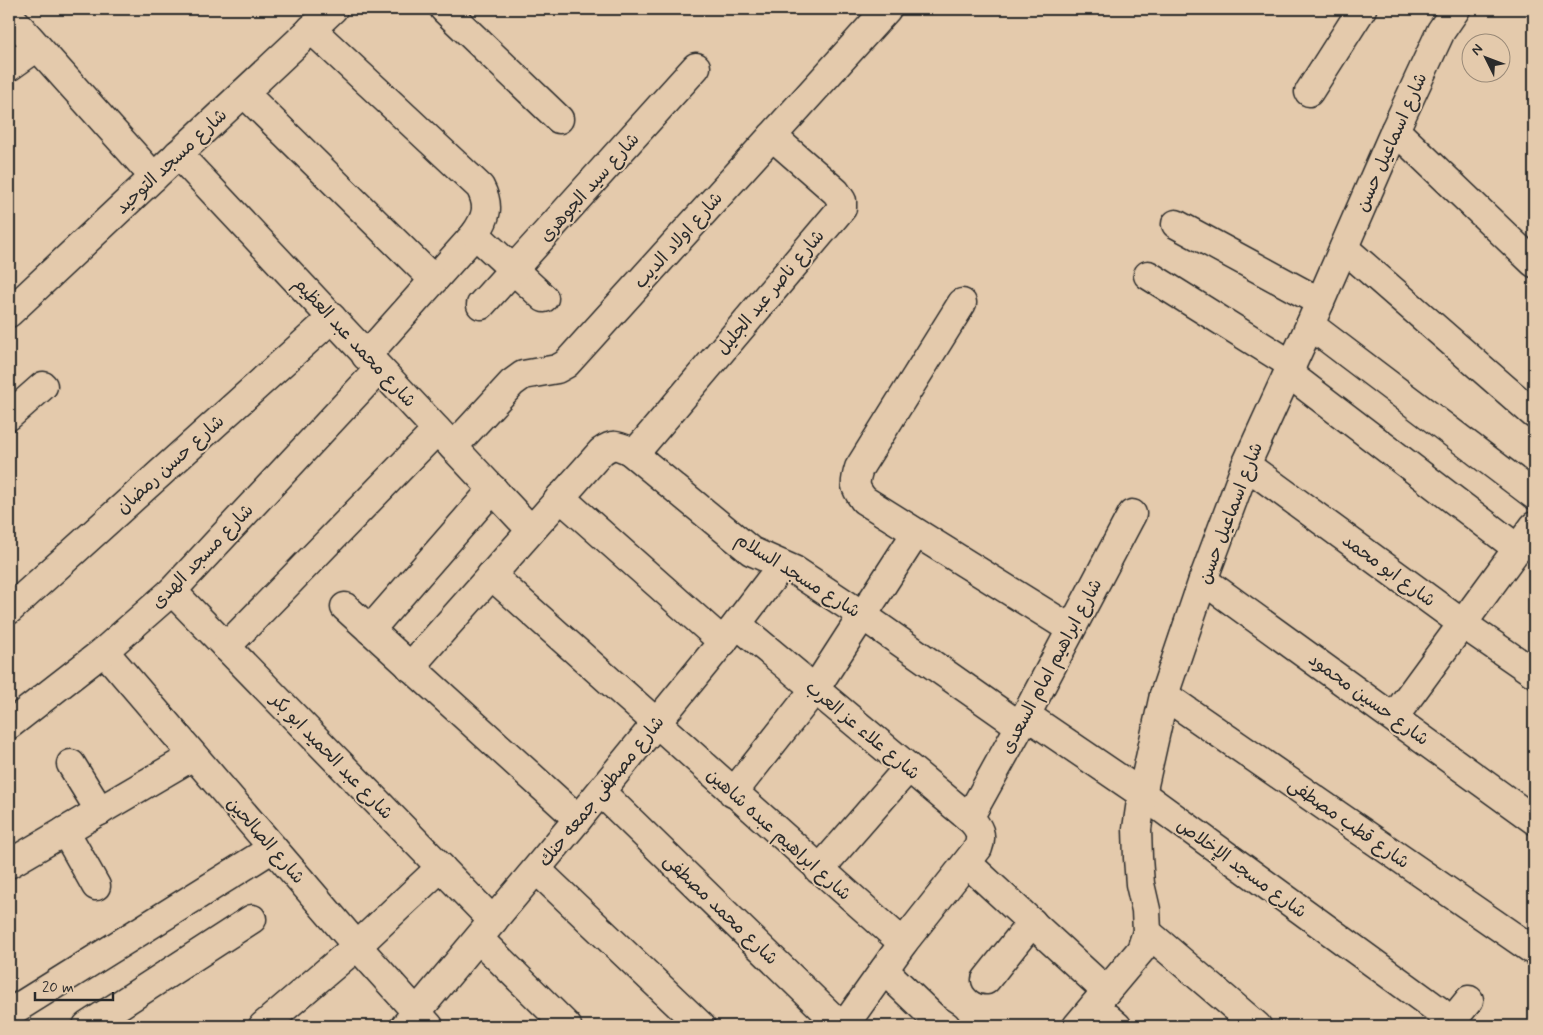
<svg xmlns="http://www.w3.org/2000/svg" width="1543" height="1035" viewBox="0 0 1543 1035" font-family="Mynerve,'Playpen Sans Arabic',sans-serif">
  <rect width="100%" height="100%" fill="#e4caac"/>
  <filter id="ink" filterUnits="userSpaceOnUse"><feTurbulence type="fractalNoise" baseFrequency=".02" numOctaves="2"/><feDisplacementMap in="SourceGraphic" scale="10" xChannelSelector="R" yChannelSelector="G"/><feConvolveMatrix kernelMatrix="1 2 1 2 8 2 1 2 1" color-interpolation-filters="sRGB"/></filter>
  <g filter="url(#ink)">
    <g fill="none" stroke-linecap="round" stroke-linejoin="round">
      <g stroke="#2b2b2b" stroke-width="31">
        <g id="minor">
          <polyline points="444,9 559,119"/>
          <polyline points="9,15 154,177"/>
          <path d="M311 29 480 187C490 206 487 217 475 234L366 356"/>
          <polyline points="9,67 37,47"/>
          <polyline points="1309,92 1362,9"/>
          <polyline points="244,93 434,280"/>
          <polyline points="1395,130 1534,263"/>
          <polyline points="178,154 531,530"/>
          <polyline points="1176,224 1320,302"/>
          <polyline points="475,234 544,298"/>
          <polyline points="1344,248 1534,414"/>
          <polyline points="1148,275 1292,365"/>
          <path d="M962 303 859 468C854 484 854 487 864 500L1071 629"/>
          <polyline points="481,305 696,67"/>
          <polyline points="9,313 333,9"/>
          <polyline points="1310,325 1534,495"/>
          <polyline points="1288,373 1518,549"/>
          <polyline points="9,416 43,386"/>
          <polyline points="453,447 512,383 523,375 557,369 566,364 887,9"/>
          <polyline points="630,451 637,450 642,445 842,208 842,201 836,192 772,136"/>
          <polyline points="1246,465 1463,624 1534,673"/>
          <polyline points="560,497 723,642"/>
          <polyline points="491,575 903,943"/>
          <polyline points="1203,580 1534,820"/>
          <polyline points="172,591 493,921"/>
          <polyline points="345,607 578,819"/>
          <polyline points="9,610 332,318"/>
          <path d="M737 624 969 818C979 827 983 835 978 848L903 943 844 1026"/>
          <polyline points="370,630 493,489"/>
          <polyline points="226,647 437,430"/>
          <polyline points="104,651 357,946 429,1026"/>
          <path d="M410 667 601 452C613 443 617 445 630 451L751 551 794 570 862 615 1020 726"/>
          <polyline points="1164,695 1534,951"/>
          <polyline points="1026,715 1142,794 1438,1010 1455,1026"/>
          <polyline points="1394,717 1534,526"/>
          <polyline points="9,725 104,651 172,591 379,369"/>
          <polyline points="71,764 100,811"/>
          <polyline points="601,792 841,1026"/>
          <polyline points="733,793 815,689 916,533"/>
          <polyline points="969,818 1026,715 1132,514"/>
          <polyline points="65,831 96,886"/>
          <polyline points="967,863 1106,991"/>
          <polyline points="9,864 193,756"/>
          <polyline points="537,870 701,1026"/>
          <polyline points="819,870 908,768"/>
          <polyline points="1147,932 1257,1026"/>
          <polyline points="479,939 567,1026"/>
          <polyline points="884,970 934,1018 946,1026"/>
          <polyline points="986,980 1032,922"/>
          <polyline points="1094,1006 1117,1026"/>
          <polyline points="9,1013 273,848"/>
          <polyline points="87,1026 252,919"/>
          <polyline points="263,1026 357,946 441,867"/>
          <polyline points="405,1026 578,819 737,624 782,565"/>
          <polyline points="1077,1026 1141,950 1147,932 1146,910 1140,884 1138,858 1137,829 1142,794 1164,695 1203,580 1246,465 1310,325 1395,130 1441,31 1456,9"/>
          <polyline points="1448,1026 1469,1000"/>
        </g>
      </g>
      <use href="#minor" stroke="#e4caac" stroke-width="28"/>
    </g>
  </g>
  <g text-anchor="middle" stroke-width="4" stroke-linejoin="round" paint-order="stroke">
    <g font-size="18" fill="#2b2b2b" stroke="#e4caac">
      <text transform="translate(1391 142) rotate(-66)" y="6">شارع اسماعيل حسن</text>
      <text transform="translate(171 161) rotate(-43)" y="6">شارع مسجد التوحيد</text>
      <text transform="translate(589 187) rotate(-48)" y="6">شارع سيد الجوهرى</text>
      <text transform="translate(678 240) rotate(-48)" y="6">شارع اولاد الديب</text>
      <text transform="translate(770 292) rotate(-50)" y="6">شارع ناصر عبد الجليل</text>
      <text transform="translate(355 342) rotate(47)" y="6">شارع محمد عبد العظيم</text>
      <text transform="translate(170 464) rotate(-42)" y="6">شارع حسن رمضان</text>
      <text transform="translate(1230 513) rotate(-69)" y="6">شارع اسماعيل حسن</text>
      <text transform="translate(202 556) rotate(-46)" y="6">شارع مسجد الهدى</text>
      <text transform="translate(1389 570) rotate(36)" y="6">شارع ابو محمد</text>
      <text transform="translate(798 575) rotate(32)" y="6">شارع مسجد السلام</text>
      <text transform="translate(1051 666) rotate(-62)" y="6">شارع ابراهيم امام السعدى</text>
      <text transform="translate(1369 699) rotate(36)" y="6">شارع حسين محمود</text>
      <text transform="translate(863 730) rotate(40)" y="6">شارع علاء عز العرب</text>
      <text transform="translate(332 756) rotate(46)" y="6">شارع عبد الحميد ابو بكر</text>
      <text transform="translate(601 791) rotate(-51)" y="6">شارع مصطفى جمعه حنك</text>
      <text transform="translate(1349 823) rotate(35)" y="6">شارع قطب مصطفى</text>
      <text transform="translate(779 834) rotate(42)" y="6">شارع ابراهيم عبده شاهين</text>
      <text transform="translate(266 840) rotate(49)" y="6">شارع الصالحين</text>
      <text transform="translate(1242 868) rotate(36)" y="6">شارع مسجد الإخلاص</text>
      <text transform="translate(721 909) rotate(44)" y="6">شارع محمد مصطفى</text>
    </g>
  </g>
  <rect width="1543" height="1035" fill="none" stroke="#e4caac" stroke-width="30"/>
  <rect x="15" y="15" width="1513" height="1005" fill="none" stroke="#2b2b2b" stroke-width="2" filter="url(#ink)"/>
  <g transform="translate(1486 58) rotate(312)"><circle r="24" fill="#e4caac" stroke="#9a8a78"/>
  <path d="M0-4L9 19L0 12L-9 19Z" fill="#2b2b2b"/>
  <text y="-8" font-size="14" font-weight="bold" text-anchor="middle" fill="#2b2b2b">N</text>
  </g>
  <path d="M35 992v8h78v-8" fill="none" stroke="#2b2b2b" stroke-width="2.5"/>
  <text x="42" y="992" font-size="15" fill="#2b2b2b" stroke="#e4caac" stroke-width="4" paint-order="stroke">20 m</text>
</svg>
